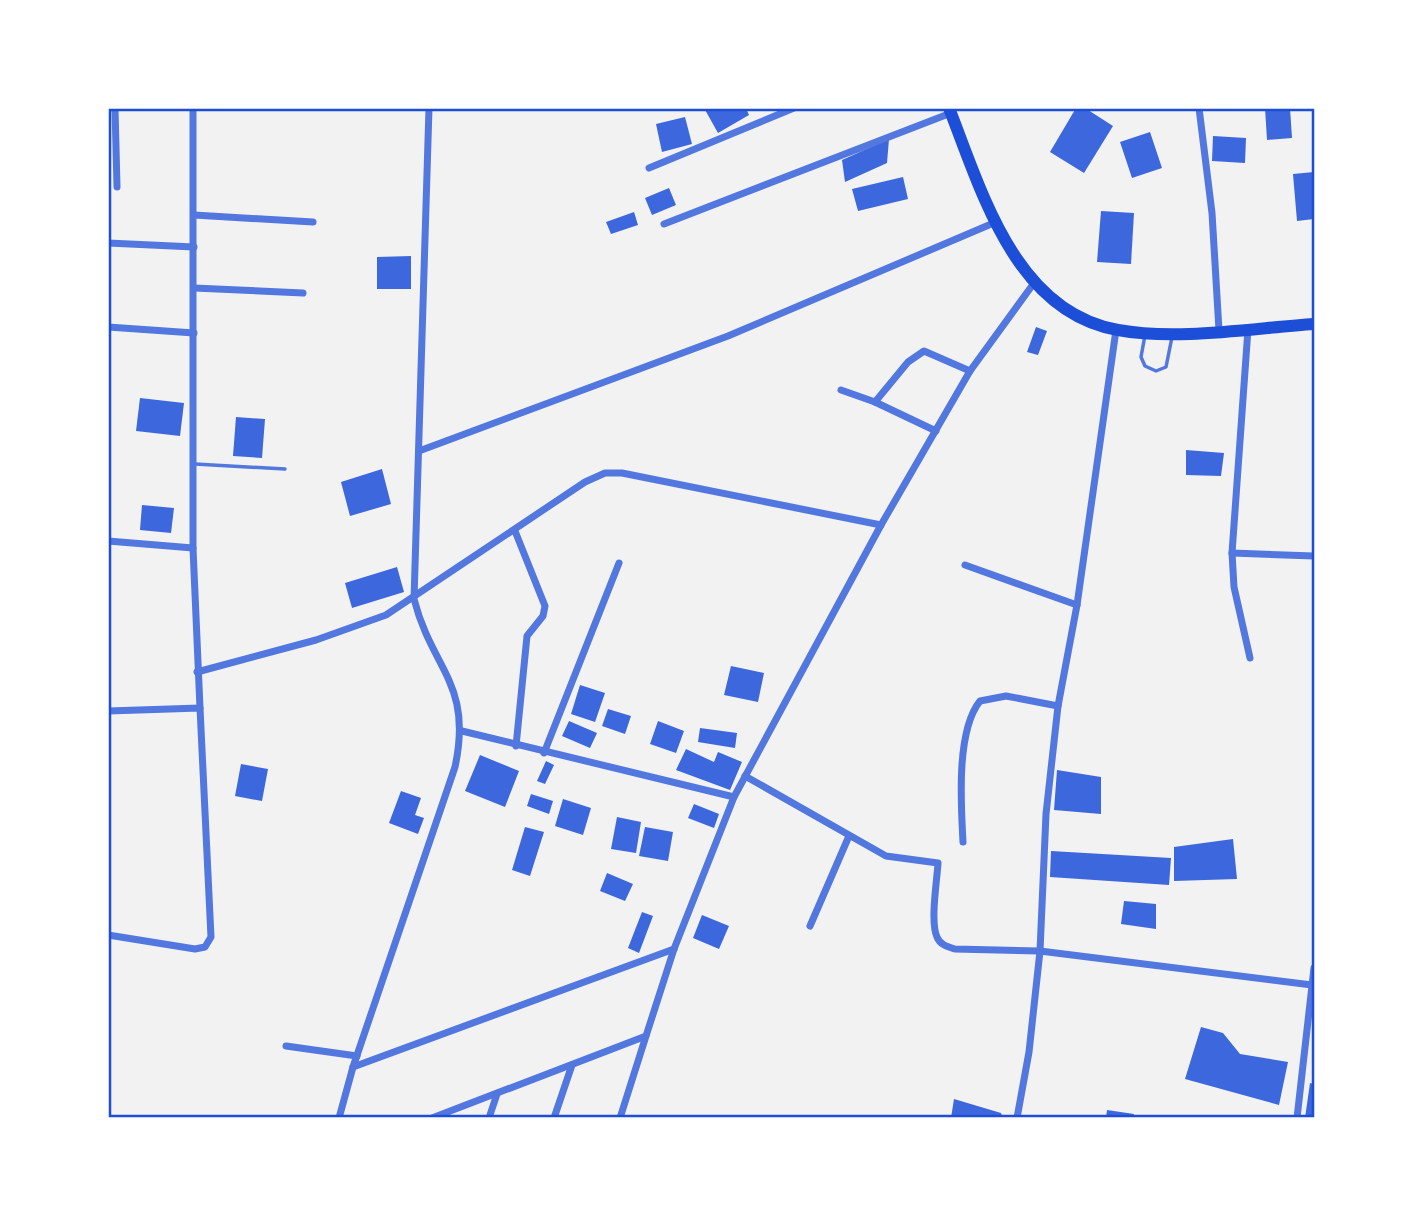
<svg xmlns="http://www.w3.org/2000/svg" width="1423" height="1226" viewBox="0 0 1423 1226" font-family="'PT Sans',sans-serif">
  <rect width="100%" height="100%" fill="#f2f2f2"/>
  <g fill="#3d67dc">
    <polygon points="704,108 746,108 749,115 718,133"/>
    <polygon points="1076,108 1085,108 1113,126 1084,173 1050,152"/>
    <polygon points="1265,108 1290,108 1292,138 1267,140"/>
    <polygon points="685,117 692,144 662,152 656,124"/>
    <polygon points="1150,132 1162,168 1132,178 1120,142"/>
    <polygon points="1213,136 1246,138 1245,163 1212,161"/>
    <polygon points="889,139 887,163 845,182 842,160"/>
    <polygon points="1314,172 1314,219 1297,221 1293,174"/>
    <polygon points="903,177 908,199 858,211 852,189"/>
    <polygon points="669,188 676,205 652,215 645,198"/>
    <polygon points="1101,211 1134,213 1131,264 1097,262"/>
    <polygon points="634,212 638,225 611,234 606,222"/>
    <polygon points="411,256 411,289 377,289 377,257"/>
    <polygon points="1036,327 1047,331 1038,355 1027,352"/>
    <polygon points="140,398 184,403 180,436 136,431"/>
    <polygon points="236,417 265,419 262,458 233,456"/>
    <polygon points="1186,450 1224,453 1221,476 1186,475"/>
    <polygon points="382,469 391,504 350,516 341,482"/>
    <polygon points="142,505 174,508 171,533 140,530"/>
    <polygon points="397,567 404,592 352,608 345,583"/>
    <polygon points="731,666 764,673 758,702 724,695"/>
    <polygon points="580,685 605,693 595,722 571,714"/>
    <polygon points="608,709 631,716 625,734 602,726"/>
    <polygon points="569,721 597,733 590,748 562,736"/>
    <polygon points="658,721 684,731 676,753 650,744"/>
    <polygon points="700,728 737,733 735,748 698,742"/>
    <polygon points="686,749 714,762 718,752 742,762 730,790 676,770"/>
    <polygon points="480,755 519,771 505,807 465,791"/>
    <polygon points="546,761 554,765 545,784 537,781"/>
    <polygon points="241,764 268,769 262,801 235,796"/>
    <polygon points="1057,770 1101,777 1101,814 1054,810"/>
    <polygon points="401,791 421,798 415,815 424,818 418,834 389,823"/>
    <polygon points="531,794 553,801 549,814 527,806"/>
    <polygon points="563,799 591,808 583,835 555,826"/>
    <polygon points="694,804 719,814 714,828 688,818"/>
    <polygon points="617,817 641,822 636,853 611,849"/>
    <polygon points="525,827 544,832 530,876 512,870"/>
    <polygon points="645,827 673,832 668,861 639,856"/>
    <polygon points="1233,839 1237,879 1174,881 1174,847"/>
    <polygon points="1051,851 1171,858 1169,885 1050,877"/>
    <polygon points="607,873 633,884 625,901 600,891"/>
    <polygon points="1124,901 1156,904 1156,929 1121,924"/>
    <polygon points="642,912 653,916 639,953 628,948"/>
    <polygon points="702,915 729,926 719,949 693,938"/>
    <polygon points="1201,1027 1223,1033 1240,1054 1288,1062 1279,1105 1185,1079"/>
    <polygon points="1310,1083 1314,1084 1314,1118 1305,1118"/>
    <polygon points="954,1099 1001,1113 1003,1118 951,1118"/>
    <polygon points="1107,1110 1134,1114 1133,1118 1106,1118"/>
  </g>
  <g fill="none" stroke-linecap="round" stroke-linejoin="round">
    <g stroke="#5277de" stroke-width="3.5">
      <polyline points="1145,335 1141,357 1145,366 1156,371 1166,367 1172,337"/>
      <polyline points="195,464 285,469"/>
    </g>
    <g stroke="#5277de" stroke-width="7">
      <polyline points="115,108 117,187"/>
      <polyline points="193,108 193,548"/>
      <polyline points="1199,108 1212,213 1219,330"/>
      <polyline points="649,168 794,108"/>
      <polyline points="194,215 313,222"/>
      <polyline points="664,224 951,113"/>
      <polyline points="108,243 194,247"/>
      <polyline points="194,288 303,293"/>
      <polyline points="108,327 194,333"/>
      <polyline points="1248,329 1232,553 1234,587 1250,658"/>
      <polyline points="841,390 875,402 908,362 924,351 970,371"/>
      <polyline points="875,402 936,431"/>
      <polyline points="419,451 728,336 996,222"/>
      <polyline points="515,531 545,606 543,616 527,636 516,746"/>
      <polyline points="108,541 193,548 200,708"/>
      <polyline points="1232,553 1314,556"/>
      <polyline points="965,565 1077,605"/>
      <polyline points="197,672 316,640 386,615 585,482 605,473 622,473 881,525"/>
      <polyline points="108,711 200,708 211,937 205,947 195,949 108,935"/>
      <polyline points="462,731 734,797"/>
      <polyline points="544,753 619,563"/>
      <path d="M745 776 886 856 938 863C937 881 930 922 937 937 940 945 948 947 955 949L1040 951 1312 985"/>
      <path d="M963 842C961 804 956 731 980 701L1006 696 1058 706"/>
      <polyline points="810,926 849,836"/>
      <polyline points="286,1046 357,1056"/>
      <polyline points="353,1067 674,949"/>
      <path d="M339 1118 353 1067 455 767C473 683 432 670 414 599L429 108"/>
      <polyline points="432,1118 646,1036 674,949 734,797 881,525 970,371 1034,283"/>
      <polyline points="489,1118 497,1094"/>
      <polyline points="554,1118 572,1065"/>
      <polyline points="620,1118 646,1036"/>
      <polyline points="1017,1118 1029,1052 1040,951 1046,814 1058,706 1077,605 1116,330"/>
      <polyline points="1297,1118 1314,968"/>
    </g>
    <path stroke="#1d4ed8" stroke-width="12" d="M949 108C982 192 1015 312 1118 330 1178 341 1253 328 1314 324"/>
  </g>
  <rect width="1423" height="1226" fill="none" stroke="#ffffff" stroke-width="220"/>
  <rect x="110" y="110" width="1203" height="1006" fill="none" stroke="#1d4ed8" stroke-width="2.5"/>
</svg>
